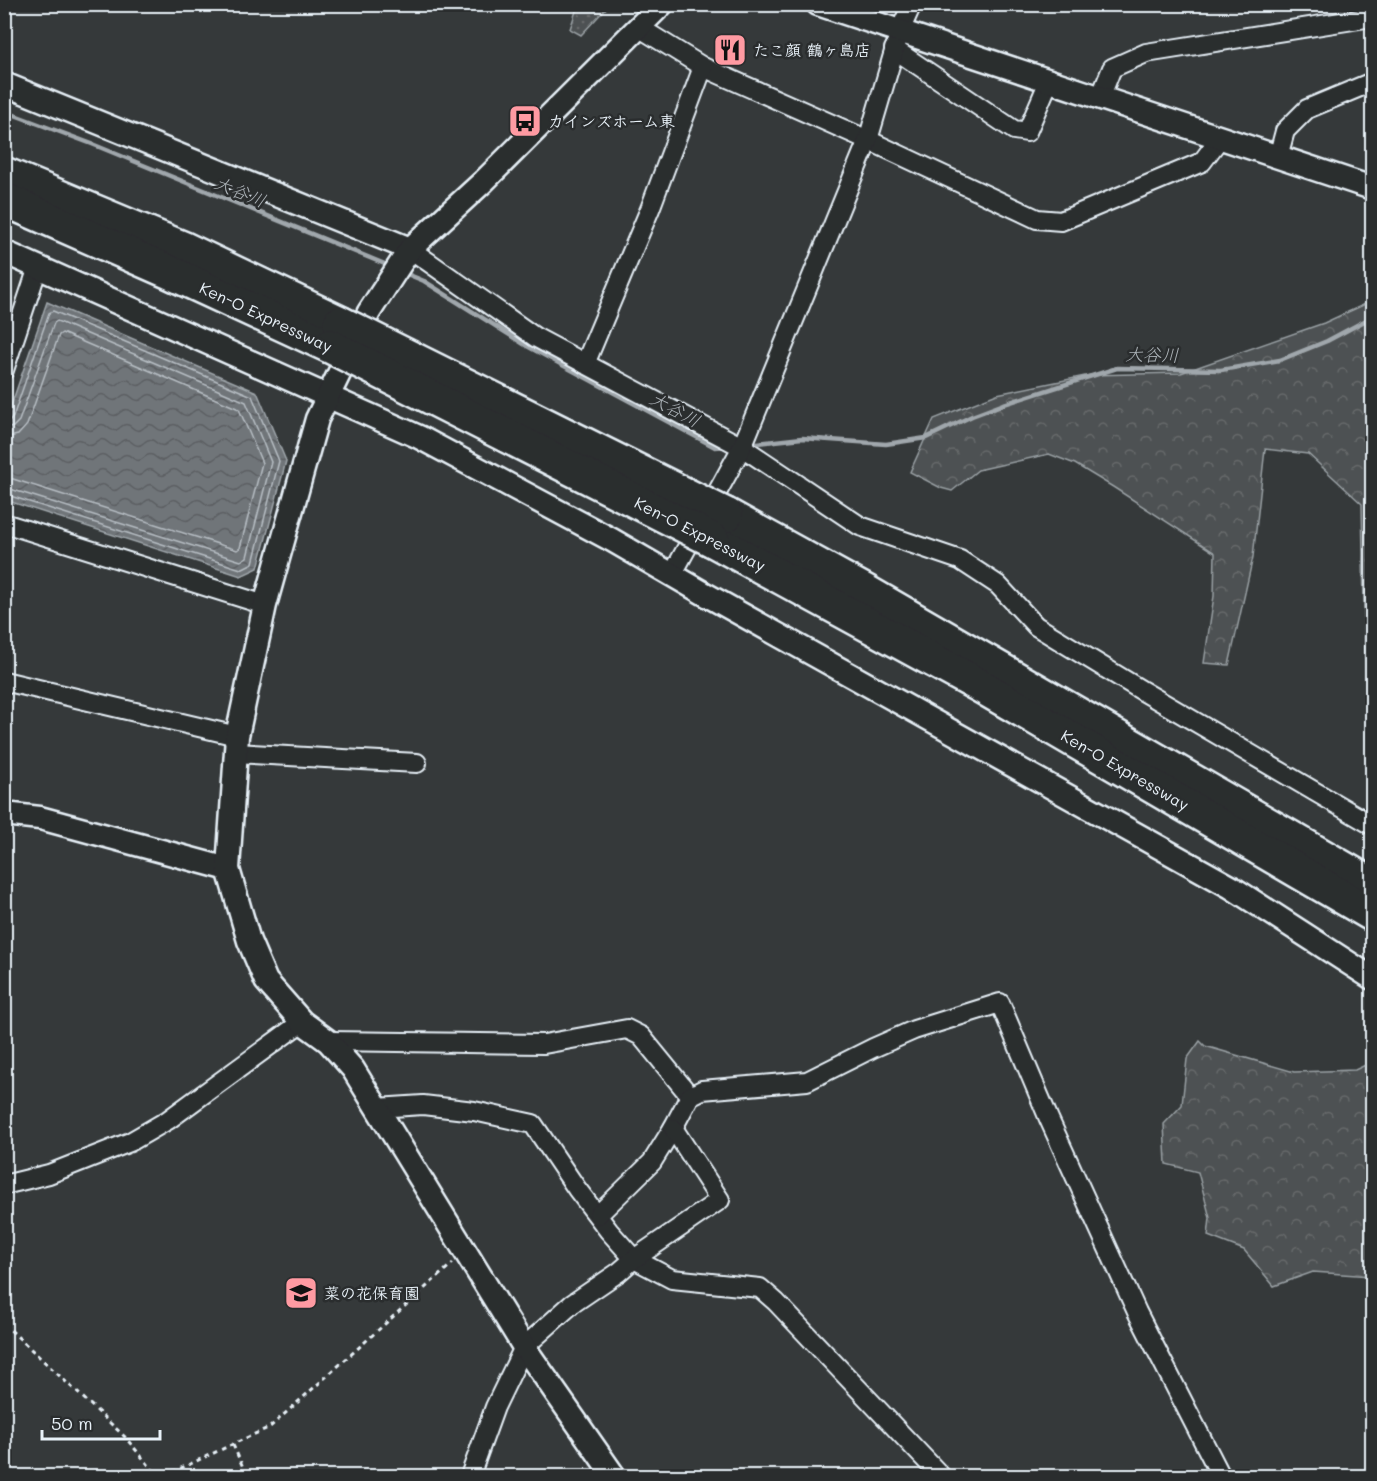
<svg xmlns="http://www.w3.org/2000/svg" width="1377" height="1481" viewBox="0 0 1377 1481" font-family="Mali,'Klee One',sans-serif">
  <defs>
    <pattern id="forest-crowns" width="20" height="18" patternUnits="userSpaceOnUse" patternTransform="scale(1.5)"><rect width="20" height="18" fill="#4d5152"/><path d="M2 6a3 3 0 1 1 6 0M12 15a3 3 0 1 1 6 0" fill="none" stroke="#676a6c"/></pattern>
    <pattern id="park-dots" width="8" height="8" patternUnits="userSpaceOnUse" patternTransform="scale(1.5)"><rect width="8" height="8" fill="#4d5152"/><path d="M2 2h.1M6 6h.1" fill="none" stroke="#676a6c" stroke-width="1.8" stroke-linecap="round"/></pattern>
    <pattern id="water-waves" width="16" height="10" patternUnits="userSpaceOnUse" patternTransform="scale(1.5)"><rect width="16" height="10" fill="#707579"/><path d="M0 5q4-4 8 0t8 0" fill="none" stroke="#5b5e62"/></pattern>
  </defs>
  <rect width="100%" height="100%" fill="#35393a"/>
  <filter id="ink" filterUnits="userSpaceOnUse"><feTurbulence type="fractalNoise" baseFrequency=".0167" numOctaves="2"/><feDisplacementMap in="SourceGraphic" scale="12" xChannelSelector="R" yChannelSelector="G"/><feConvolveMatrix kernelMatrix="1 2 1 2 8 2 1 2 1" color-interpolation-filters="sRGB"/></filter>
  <g filter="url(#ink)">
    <g fill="url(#forest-crowns)" stroke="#9aa1a5" stroke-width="1.5">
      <polygon points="1372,301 1372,713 1366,707 1362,504 1308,454 1265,449 1253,557 1229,665 1204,663 1214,596 1215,553 1113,487 1075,464 1049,454 978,470 952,491 941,488 910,472 934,419 997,394 1090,375 1181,373 1324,323"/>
      <polygon points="1200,1041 1205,1046 1294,1072 1355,1070 1372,1062 1372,1274 1371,1276 1313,1272 1274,1286 1244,1250 1208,1236 1210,1218 1198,1172 1166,1164 1164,1124 1182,1105 1187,1059"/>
    </g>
    <polygon fill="url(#park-dots)" stroke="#9aa1a5" stroke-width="1.5" points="578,5 578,4 609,5 581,35 570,29"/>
    <polygon fill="url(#water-waves)" stroke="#a0a7ac" stroke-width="1.5" points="47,302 257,392 286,461 258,568 241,576 5,500 5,423"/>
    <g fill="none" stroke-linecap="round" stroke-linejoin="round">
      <g stroke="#b8bfc5" stroke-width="1.5">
        <polyline points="4,422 10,421 13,417 49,313 53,311 252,396 279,461 253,563 241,569 4,494"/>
        <polyline points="4,429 13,427 19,421 54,323 57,321 246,402 271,462 247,557 241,561 4,487"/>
        <polyline points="4,438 18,435 27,425 59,335 62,333 239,409 262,463 240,548 237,550 13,479 4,478"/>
      </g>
      <g stroke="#a0a7ac" stroke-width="4.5">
        <polyline points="4,111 92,144 392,267"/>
        <polyline points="402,272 424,281 527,346 715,447 728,446"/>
        <polyline points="748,444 802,438 886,444 926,438 972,416 1004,404 1117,368 1221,370 1280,360 1327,341 1372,317"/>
      </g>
      <g stroke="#e8f1f8" stroke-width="22">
        <g id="minor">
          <polyline points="640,28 703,67 868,140 1037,219 1061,221 1202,162 1220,138"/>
          <polyline points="894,49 1014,130 1027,132 1049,81"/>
          <polyline points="1100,98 1112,68 1146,53 1372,17"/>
          <polyline points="1278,157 1285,131 1307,109 1372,82"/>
          <polyline points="410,249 535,337 742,447 860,526 960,560 998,585 1036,626 1141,690 1372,825"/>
          <polyline points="585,364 650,209 703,67"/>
          <polyline points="4,370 38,267"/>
          <polyline points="4,523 265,605"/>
          <polyline points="672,575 742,447 868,140 900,31 912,4"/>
          <polyline points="4,681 237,736"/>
          <polyline points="235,753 417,763"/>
          <polyline points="328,1041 544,1044 627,1029 641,1036 690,1096"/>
          <polyline points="377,1108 423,1105 474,1111 533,1124 577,1189 609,1231 634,1259 672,1279 760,1288 776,1302 941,1476"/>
          <polyline points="4,1185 49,1174 130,1142 168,1120 302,1022"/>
          <polyline points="598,1215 652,1162 673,1128 690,1096 702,1090 807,1081 873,1048 914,1030 1000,1003 1049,1119 1137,1312 1221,1476"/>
          <polyline points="470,1476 495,1407 524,1347 572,1304 619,1272 634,1259 720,1200 673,1128"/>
        </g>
      </g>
      <g stroke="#e8f1f8" stroke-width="27">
        <g id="tertiary">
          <polyline points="818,4 1372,188"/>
          <polyline points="4,84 410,249"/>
          <polyline points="4,252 419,437 612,540 705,594 1231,887 1372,978"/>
          <polyline points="4,814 40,818 228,869"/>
          <polyline points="614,1476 524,1347 353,1069 328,1041 302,1022 266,981 249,941 228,869 237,736 265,605 317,419 369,312 410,249 484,181 662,4"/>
        </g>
      </g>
      <g stroke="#e8f1f8" stroke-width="38">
        <g id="motorway">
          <polyline points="4,174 182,248 340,323"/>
          <polyline points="4,199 170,272 330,346"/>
          <polyline points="726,515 866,592 1372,885"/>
          <polyline points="713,540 981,686 1372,914"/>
        </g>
      </g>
      <g stroke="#e8f1f8" stroke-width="3" stroke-dasharray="4.5 4.5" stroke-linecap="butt">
        <polyline points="4,1324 124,1436 158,1476"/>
        <polyline points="233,1445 247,1476"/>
        <polyline points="164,1476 270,1427 453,1263"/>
      </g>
      <use href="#minor" stroke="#2a2d2e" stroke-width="18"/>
      <use href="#tertiary" stroke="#2a2d2e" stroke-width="22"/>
      <use href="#motorway" stroke="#2a2d2e" stroke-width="33"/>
      <g stroke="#e8f1f8" stroke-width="38" stroke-linecap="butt">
        <g id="motorway-bridge">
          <polyline points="340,323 726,515"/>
          <polyline points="330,346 713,540"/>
        </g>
      </g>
      <use href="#motorway-bridge" stroke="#2a2d2e" stroke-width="33"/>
    </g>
  </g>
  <defs>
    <g id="restaurant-square" transform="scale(1.725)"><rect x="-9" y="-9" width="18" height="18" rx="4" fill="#ff9aa2" stroke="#2a2d2e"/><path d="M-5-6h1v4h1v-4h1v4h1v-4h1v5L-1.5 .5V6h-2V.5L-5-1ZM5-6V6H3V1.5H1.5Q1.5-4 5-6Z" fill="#111"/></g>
    <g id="bus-square" transform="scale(1.725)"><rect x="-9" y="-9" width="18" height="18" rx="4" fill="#ff9aa2" stroke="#2a2d2e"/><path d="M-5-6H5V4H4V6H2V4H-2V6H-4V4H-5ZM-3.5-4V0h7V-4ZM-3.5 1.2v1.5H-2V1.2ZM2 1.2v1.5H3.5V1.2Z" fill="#111"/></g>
    <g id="school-square" transform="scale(1.725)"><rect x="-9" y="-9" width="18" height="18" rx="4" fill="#ff9aa2" stroke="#2a2d2e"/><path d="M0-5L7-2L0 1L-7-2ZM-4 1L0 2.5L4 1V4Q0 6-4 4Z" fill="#111"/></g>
  </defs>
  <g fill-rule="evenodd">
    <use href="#restaurant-square" x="730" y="50"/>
    <use href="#bus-square" x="525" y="121"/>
    <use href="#school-square" x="301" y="1293"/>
  </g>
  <g text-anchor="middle" stroke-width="5" stroke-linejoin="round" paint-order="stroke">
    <g font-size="16" font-weight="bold" fill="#e8f1f8" stroke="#2a2d2e" text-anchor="start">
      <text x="753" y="56">たこ顔 鶴ヶ島店</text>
      <text x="548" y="127">カインズホーム東</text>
      <text x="324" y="1299">菜の花保育園</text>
    </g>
    <g font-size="16" fill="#e8f1f8" stroke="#2a2d2e">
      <text transform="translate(266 317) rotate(25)" y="6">Ken-O Expressway</text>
      <text transform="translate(700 534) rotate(27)" y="6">Ken-O Expressway</text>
      <text transform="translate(1125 770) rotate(30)" y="6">Ken-O Expressway</text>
    </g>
    <g font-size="18" font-style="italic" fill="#acb3b8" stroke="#2a2d2e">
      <text transform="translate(240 192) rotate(22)" y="6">大谷川</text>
      <text transform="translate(1152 355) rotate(1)" y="6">大谷川</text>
      <text transform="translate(675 410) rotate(28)" y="6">大谷川</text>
    </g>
  </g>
  <rect width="1377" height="1481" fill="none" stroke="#2a2d2e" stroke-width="24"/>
  <rect x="12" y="12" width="1353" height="1457" fill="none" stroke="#e8f1f8" stroke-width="2" filter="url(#ink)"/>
  <path d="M42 1430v9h118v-9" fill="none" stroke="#e8f1f8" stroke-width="3"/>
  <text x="51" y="1430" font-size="18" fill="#e8f1f8" stroke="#2a2d2e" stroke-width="4.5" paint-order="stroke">50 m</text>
</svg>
